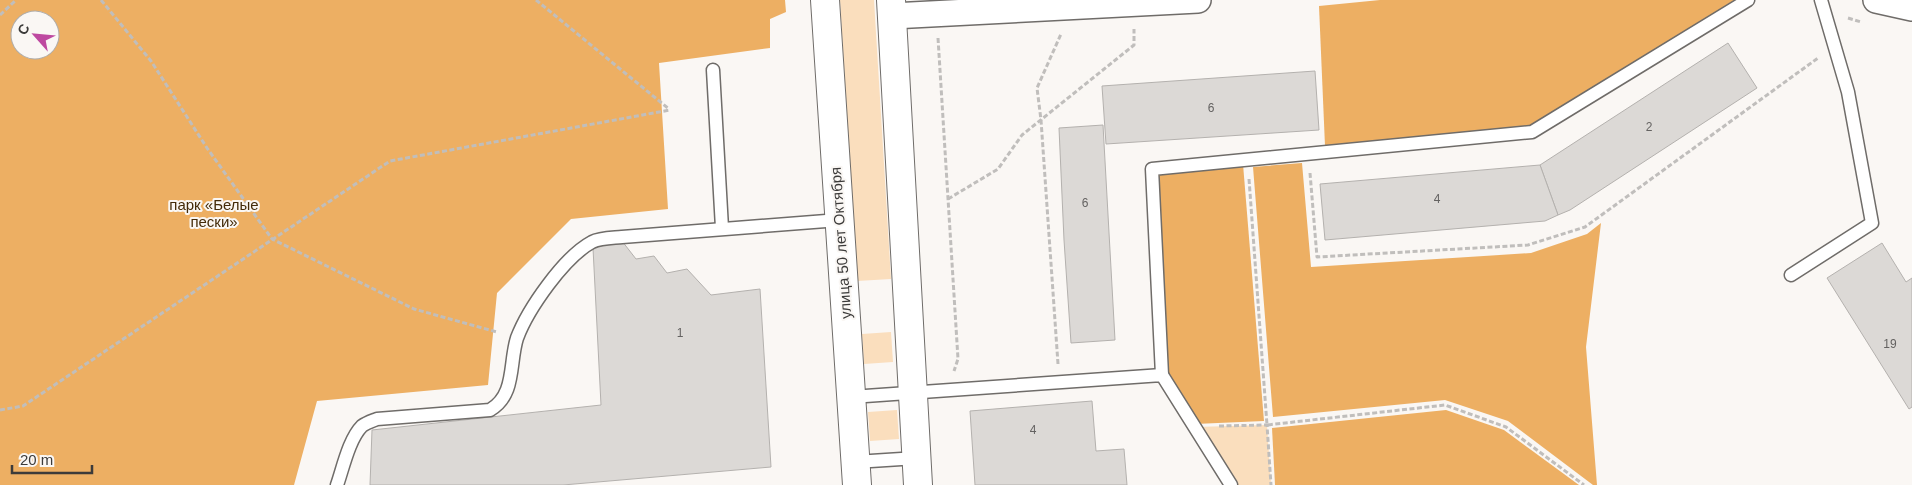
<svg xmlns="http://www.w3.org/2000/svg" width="1912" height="485" viewBox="0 0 1912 485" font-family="Arial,sans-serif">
  <rect width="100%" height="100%" fill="#faf7f4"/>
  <g fill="#fadebd">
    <polygon points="840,0 874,0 891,279 857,281"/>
    <polygon points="891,332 893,362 864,364 862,334"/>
    <polygon points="897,410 899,439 870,441 868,412"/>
    <polygon points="1267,425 1271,485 1231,485 1194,427"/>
  </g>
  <g fill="#edaf63" fill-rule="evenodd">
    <path d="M0 0H785L786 12 770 19V48L659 63 668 209 571 219 497 293 488 385 317 401 294 485H0ZM20 20H50V50H20Z"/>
    <polygon points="1380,0 1739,0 1529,127 1325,146 1319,6"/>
    <polygon points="1302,163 1311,267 1531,253 1587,234 1601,223 1586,347 1597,485 1593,485 1508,421 1445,400 1273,417 1253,167"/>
    <polygon points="1243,164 1264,421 1195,424 1165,375 1156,174"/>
    <polygon points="1446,410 1504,430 1579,485 1275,485 1272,428"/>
  </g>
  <g fill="#dcd9d6" stroke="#b4b1ae">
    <polygon points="1728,43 1757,88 1570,210 1558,215 1540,165"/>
    <polygon points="1315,71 1319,130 1106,144 1102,86"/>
    <polygon points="1103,125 1115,340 1071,343 1064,240 1059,128"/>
    <polygon points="1540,165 1558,215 1545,221 1325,240 1320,184"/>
    <polygon points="622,241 636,259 654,256 667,273 687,269 711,295 760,289 771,467 563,485 370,485 372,430 601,405 593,248"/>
    <polygon points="1882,243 1906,282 1912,278 1912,407 1909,409 1827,278"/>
    <polygon points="1092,401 1096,451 1124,449 1127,485 975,485 970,411"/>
  </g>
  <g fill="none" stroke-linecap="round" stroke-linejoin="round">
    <g stroke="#6f6c69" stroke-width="15">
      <g id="service">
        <polyline points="713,70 722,228"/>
        <polyline points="1791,275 1872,223 1848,92 1821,0"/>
        <polyline points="1162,375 1152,169 1532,132 1748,0"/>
        <polyline points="851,397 1162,375 1231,485"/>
        <polyline points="855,462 917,458"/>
        <path d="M337 485C343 468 349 439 362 426 366 423 372 421 377 419L490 410C516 395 509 363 517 338 528 309 564 257 592 242 600 238 613 238 622 237L839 220"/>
      </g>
    </g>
    <g stroke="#6f6c69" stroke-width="28">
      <g id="minor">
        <polyline points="1876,0 1912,8"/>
        <polyline points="892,16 1198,0"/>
      </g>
    </g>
    <g stroke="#6f6c69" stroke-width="30">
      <g id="tertiary">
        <polyline points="825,0 857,485"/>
        <polyline points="891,0 918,485"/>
      </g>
    </g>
    <g stroke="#c0bebc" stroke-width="3" stroke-dasharray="5 2.5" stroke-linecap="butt">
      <polyline points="101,0 151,61 207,148 272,239 414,309 497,332"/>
      <polyline points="536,0 669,109"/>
      <polyline points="0,15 16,0"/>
      <polyline points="1848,18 1861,22"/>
      <polyline points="938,38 958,359 954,371"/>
      <polyline points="1310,173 1317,257 1528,245 1585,227 1818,58"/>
      <polyline points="1249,179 1267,425 1445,405 1506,427 1584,485"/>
      <polyline points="948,199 998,169 1022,135 1134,45 1134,29"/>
      <polyline points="1058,364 1041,120 1037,88 1061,34"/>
      <polyline points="0,410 23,406 390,161 670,110"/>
      <polyline points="1219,426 1267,425 1271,485"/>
    </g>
    <use href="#service" stroke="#fff" stroke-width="12"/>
    <use href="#minor" stroke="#fff" stroke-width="25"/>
    <use href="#tertiary" stroke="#fff" stroke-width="28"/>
  </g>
  <g text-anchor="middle" stroke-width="4" stroke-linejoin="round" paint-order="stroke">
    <g font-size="12" fill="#646261">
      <text x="1211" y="112">6</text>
      <text x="1649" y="131">2</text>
      <text x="1437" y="203">4</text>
      <text x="1085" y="207">6</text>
      <text x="680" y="337">1</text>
      <text x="1890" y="348">19</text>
      <text x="1033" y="434">4</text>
    </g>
    <g font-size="15" fill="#442b09" stroke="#faf7f4">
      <text x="214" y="210">парк «Белые<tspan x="214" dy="17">пески»</tspan></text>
    </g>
    <g font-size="15" fill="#3c3b3a" stroke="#faf7f4">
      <text transform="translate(841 243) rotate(-94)" y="5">улица 50 лет Октября</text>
    </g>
  </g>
  <g transform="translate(35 35) rotate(297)"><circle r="24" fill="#faf7f4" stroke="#aeacaa"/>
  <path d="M0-4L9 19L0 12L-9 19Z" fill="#be49a0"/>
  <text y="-8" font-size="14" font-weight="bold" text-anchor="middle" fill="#3c3b3a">С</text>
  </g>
  <path d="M12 465v8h80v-8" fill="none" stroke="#3c3b3a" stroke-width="2.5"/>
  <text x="20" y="465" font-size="15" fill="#3c3b3a" stroke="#faf7f4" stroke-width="4" paint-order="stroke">20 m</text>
</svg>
